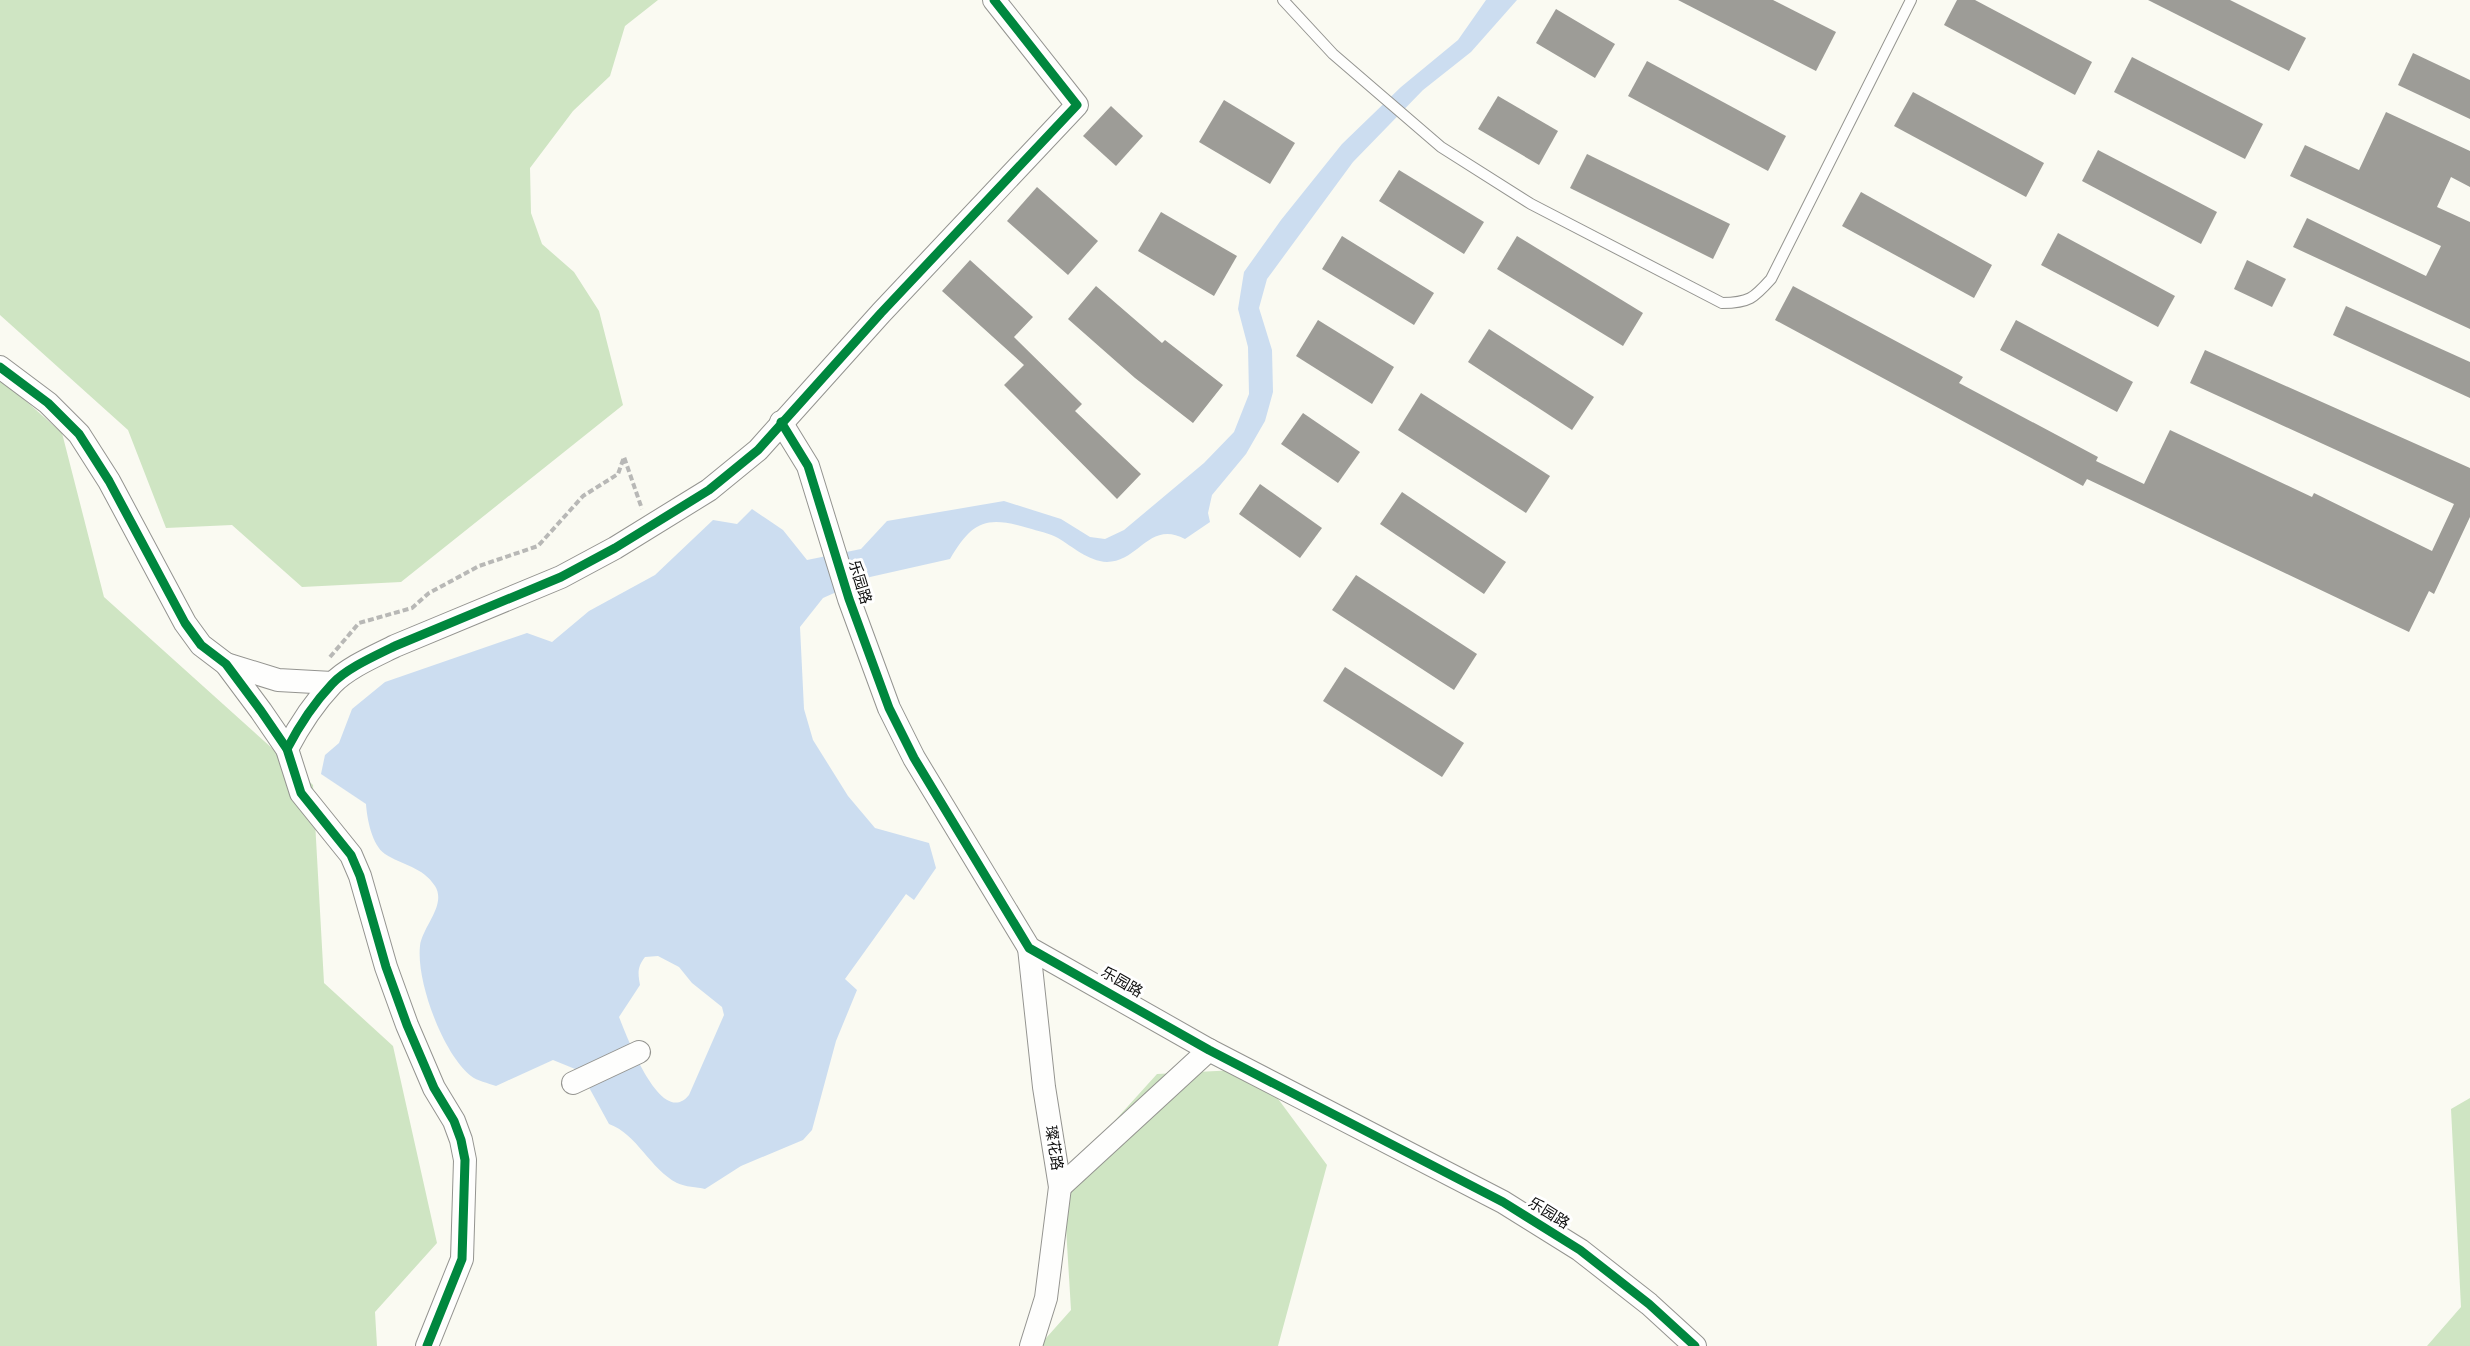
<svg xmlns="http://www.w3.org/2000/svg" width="2470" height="1346" viewBox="0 0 2470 1346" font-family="Lora,'Noto Sans SC',serif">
  <rect width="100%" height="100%" fill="#fafaf2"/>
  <g fill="#cfe5c3">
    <polygon points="0,0 658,0 625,26 610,76 573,111 530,168 531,213 542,244 574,272 599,311 623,405 401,582 302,587 232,525 166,528 128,430 0,315"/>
    <polygon points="0,378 62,433 104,597 313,785 324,983 393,1046 437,1243 375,1312 377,1346 0,1346"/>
    <polygon points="1256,1069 1327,1165 1278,1346 1039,1346 1071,1310 1063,1178 1157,1074"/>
    <polygon points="2470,1098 2470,1346 2427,1346 2461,1307 2451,1109"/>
  </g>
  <path fill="#ccddf0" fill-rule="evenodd" d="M1486 0H1517L1471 52 1423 90 1353 162 1267 279 1259 308 1272 350 1273 392 1265 421 1246 454 1212 495 1208 513 1210 522 1185 539C1149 520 1139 562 1107 562 1088 561 1073 547 1058 538 1049 533 1038 531 1028 528 985 515 972 522 950 559L870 577 823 598 800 627 804 709 813 740 848 796 875 828 929 843 936 868 914 900 906 894 845 979 857 990 836 1041 812 1130 803 1140 741 1166 705 1189C697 1187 685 1187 677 1183 650 1169 637 1134 609 1124L580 1071 553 1060 496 1086C488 1083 477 1081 471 1076 443 1054 416 981 420 946 422 927 447 905 435 886 423 867 402 865 385 854 372 845 367 819 366 804L321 774 325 755 339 743 352 709 385 682 527 633 552 642 589 611 655 575 713 520 737 524 752 509 783 530 807 560 861 549 887 521 1004 501 1061 519 1090 537 1105 539 1124 530 1204 463 1234 432 1249 394 1248 347 1238 309 1244 272 1281 220 1342 144 1401 87 1458 40ZM658 956 679 967 692 983 722 1007 724 1015 689 1095C661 1130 626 1034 619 1017L640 985C638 974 637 967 645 957Z"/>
  <g fill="#9d9c97">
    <polygon points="1678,0 1773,0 1836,32 1816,71"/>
    <polygon points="1957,0 1975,0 2092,62 2075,95 1944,25"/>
    <polygon points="2148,0 2230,0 2306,38 2289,71"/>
    <polygon points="1556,9 1615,44 1595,78 1536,43"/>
    <polygon points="2413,53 2470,80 2470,119 2398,85"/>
    <polygon points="2132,57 2263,124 2245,159 2114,92"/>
    <polygon points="1647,61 1786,136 1768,171 1628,96"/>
    <polygon points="1913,92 2044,163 2026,197 1894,126"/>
    <polygon points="1498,96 1558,131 1539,165 1478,129"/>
    <polygon points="1224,100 1295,143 1270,184 1199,142"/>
    <polygon points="1111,106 1143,136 1116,166 1083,136"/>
    <polygon points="2386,112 2470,151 2470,187 2451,177 2437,207 2470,222 2470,329 2293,247 2307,218 2426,276 2441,246 2290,176 2305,145 2359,170"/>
    <polygon points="2098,150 2217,212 2201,244 2082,181"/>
    <polygon points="1587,154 1730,224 1713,259 1570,188"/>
    <polygon points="1399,170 1484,222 1464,254 1379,201"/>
    <polygon points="1037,187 1098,241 1068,275 1007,221"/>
    <polygon points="1861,192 1992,265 1974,298 1842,226"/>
    <polygon points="1161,212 1237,256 1214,296 1138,251"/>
    <polygon points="2058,233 2175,296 2158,327 2041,265"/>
    <polygon points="1342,236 1434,293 1414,325 1322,269"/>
    <polygon points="1517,236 1643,313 1623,346 1497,269"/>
    <polygon points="970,260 1033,317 1014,337 1082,404 1075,411 1141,474 1117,499 1004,385 1024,365 942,291"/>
    <polygon points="2247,260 2286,279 2272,307 2234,289"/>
    <polygon points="1096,286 1162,343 1165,340 1223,385 1193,423 1135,378 1068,319"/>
    <polygon points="1793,286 1963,377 1959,383 2098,457 2096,461 2144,484 2170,430 2312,497 2314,493 2432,551 2454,504 2190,383 2205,350 2470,468 2470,517 2434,594 2429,591 2409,632 2087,479 2083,486 1775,320"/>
    <polygon points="2346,306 2470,362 2470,398 2333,335"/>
    <polygon points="1318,320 1394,367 1372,404 1296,356"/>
    <polygon points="2016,320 2133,382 2117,412 2000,350"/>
    <polygon points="1489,329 1594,397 1572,430 1468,362"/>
    <polygon points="1421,393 1550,476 1526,513 1398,430"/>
    <polygon points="1303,413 1360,452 1338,483 1281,444"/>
    <polygon points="1260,484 1322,528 1300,558 1239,514"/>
    <polygon points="1402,492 1506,562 1484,594 1380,524"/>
    <polygon points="1356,575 1477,654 1454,690 1332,610"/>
    <polygon points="1345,667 1464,743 1442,777 1323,701"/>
  </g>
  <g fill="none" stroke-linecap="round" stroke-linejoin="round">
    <g stroke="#949490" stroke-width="12">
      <path id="lane" d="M1283 0 1333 54 1441 147 1531 204 1722 303C1749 303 1754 298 1771 279L1911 0"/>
    </g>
    <g stroke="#949490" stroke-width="24">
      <g id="street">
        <polyline points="0,367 48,403 79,434 109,481 185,623 201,645 226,664 261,711 287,749 301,793 351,855 360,876 386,967 407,1025 434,1088 454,1121 461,1140 465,1160 462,1259 427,1346"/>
        <polyline points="781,422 808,466 849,599 889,708 914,758 1029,948 1209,1050 1503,1202 1580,1250 1649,1304 1695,1346"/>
        <polyline points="226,664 278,680 332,683"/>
        <path d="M287 749C299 726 314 703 332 684 347 668 375 656 395 646L561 577 615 548 709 490 758 450 881 313 1077 105 994 0"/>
        <polyline points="1029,948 1044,1087 1060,1187 1046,1298 1031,1346"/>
        <polyline points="573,1083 639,1052"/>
        <polyline points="1060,1187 1209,1050"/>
      </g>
    </g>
    <polyline stroke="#b8b8b6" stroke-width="4" stroke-dasharray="6 3" stroke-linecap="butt" points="330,657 359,623 412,608 429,593 479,566 538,546 583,496 618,474 624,457 642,509"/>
    <use href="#lane" stroke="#fefefd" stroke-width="10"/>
    <use href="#street" stroke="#fefefd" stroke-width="22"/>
    <g stroke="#fff" stroke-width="13">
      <g id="cycleway">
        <polyline points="0,367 48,403 79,434 109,481 185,623 201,645 226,664 261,711 287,749 301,793 351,855 360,876 386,967 407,1025 434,1088 454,1121 461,1140 465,1160 462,1259 427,1346"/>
        <polyline points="781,422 808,466 849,599 889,708 914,758 1029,948 1209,1050 1503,1202 1580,1250 1649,1304 1695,1346"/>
        <path d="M287 749C299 726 314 703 332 684 347 668 375 656 395 646L561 577 615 548 709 490 758 450 881 313 1077 105 994 0"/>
      </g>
    </g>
    <use href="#cycleway" stroke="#00873e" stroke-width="9"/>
  </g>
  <g text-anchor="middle" stroke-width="6" stroke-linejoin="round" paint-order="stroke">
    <g font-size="15" fill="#0d0d0d" stroke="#fff">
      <text transform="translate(860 582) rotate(73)" y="5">乐园路</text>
      <text transform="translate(1122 982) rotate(30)" y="5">乐园路</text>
      <text transform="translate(1054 1148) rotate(81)" y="5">璨花路</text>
      <text transform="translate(1549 1213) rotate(32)" y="5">乐园路</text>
    </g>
  </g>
</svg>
